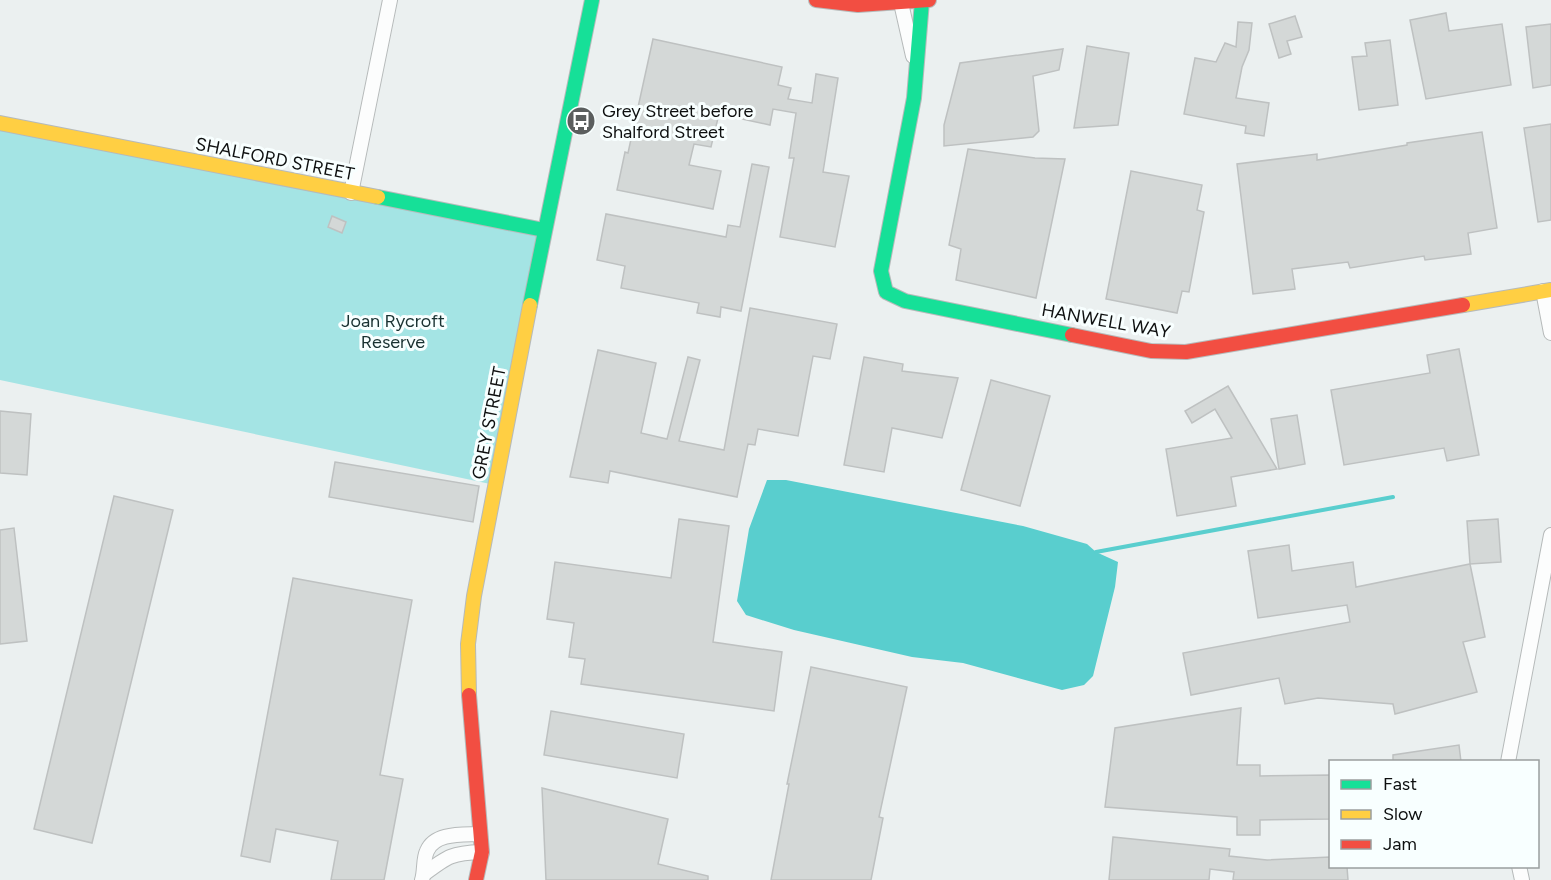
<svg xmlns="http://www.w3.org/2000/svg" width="1551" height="880" viewBox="0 0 1551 880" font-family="Figtree,sans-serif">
  <rect width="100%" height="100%" fill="#ebf0f0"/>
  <polygon fill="#a4e4e4" points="0,123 544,230 495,485 0,380"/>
  <polygon fill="#59cece" points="767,480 786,480 1023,526 1087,544 1096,552 1118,562 1115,587 1093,676 1084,685 1062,690 963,663 912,657 794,630 746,615 737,601 749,529"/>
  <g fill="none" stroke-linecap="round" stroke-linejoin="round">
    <polyline stroke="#59cece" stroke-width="4" points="1096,552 1393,497"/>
  </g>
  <g fill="#d4d8d7" stroke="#bec1c1" stroke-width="1.5">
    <polygon points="1446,13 1449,31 1502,24 1511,85 1426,99 1410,20"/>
    <polygon points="1295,16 1302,37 1287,41 1291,54 1279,58 1269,24"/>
    <polygon points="1238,22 1252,23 1249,50 1242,67 1236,98 1269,103 1264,136 1245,133 1246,126 1184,114 1195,58 1216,62 1225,43 1236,47"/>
    <polygon points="1551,24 1551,85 1533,88 1526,27"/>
    <polygon points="653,39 782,67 778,85 791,88 788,99 812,103 816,74 838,78 823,172 849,176 835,247 780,237 794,158 789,158 796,113 773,109 770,125 719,114 711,147 694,144 689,165 721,171 713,209 617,190 625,152 628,153"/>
    <polygon points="1390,40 1398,105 1359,110 1352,57 1367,56 1365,43"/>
    <polygon points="1087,46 1129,53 1118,125 1074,128"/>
    <polygon points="1063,49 1059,70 1033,76 1039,131 1033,137 944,146 944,125 960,63"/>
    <polygon points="1551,124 1551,220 1538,222 1524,128"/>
    <polygon points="1482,132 1497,228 1468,233 1471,254 1425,260 1424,256 1350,268 1348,262 1292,269 1295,289 1253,294 1237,164 1317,154 1317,160 1407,145 1407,143"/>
    <polygon points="968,149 1035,158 1065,159 1036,298 956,280 961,249 949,245"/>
    <polygon points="752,164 769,167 741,311 721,307 720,317 697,313 699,303 621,288 625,266 597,260 606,214 726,237 728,225 740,227"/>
    <polygon points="1131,171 1202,185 1197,210 1204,212 1189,292 1182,291 1177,313 1106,299"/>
    <polygon points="332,216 346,222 342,233 328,227"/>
    <polygon points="750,308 837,324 830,359 813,356 798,436 758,429 755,445 748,444 737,497 610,471 608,483 570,477 598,350 656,363 641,433 667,439 688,357 700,360 679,441 724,450"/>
    <polygon points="1459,349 1479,455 1447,461 1444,448 1344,465 1331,390 1430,373 1427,355"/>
    <polygon points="864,357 903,364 902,371 958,378 942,438 892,428 884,472 844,465"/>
    <polygon points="991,380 1050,396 1020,506 961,490"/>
    <polygon points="1228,386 1277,469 1231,477 1236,506 1177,516 1166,449 1232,438 1215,409 1192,423 1185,411"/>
    <polygon points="0,411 31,414 27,475 0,473"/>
    <polygon points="1297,415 1305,464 1279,469 1271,419"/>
    <polygon points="335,462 479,486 473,522 329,497"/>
    <polygon points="114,496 173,510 92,843 34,829"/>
    <polygon points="679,519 729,526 713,642 782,652 774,711 581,684 585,659 569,657 574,623 547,619 555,562 671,578"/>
    <polygon points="1498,519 1501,562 1470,564 1467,521"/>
    <polygon points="14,528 27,641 0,644 0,530"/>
    <polygon points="1289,545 1292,571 1353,562 1356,587 1470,564 1485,637 1463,642 1477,692 1395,714 1393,704 1318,698 1285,704 1279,678 1191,695 1183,653 1350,622 1347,605 1258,618 1248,551"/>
    <polygon points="293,578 412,600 380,775 403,779 384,880 331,880 338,841 276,829 270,862 241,856"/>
    <polygon points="811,667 907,687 879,817 883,818 871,880 771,880 789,784 787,784"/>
    <polygon points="1241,708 1237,765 1260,765 1260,776 1330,775 1330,819 1260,820 1260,835 1237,835 1237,817 1105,807 1115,728"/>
    <polygon points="551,711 684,734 677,778 544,755"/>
    <polygon points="1459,745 1461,762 1393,762 1393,755"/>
    <polygon points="542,788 668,819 658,864 708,876 708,880 546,880"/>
    <polygon points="1113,837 1230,849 1229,856 1267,860 1330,857 1330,867 1347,867 1348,880 1233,880 1234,872 1210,869 1209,880 1109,880"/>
  </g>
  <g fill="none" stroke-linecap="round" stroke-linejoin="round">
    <g stroke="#b6baba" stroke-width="16">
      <g id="street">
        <polyline points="901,3 913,56"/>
        <polyline points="351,193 390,0"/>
        <polyline points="1543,291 1551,333"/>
        <polyline points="1508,762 1551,535"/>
        <polyline points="1519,866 1522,880"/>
        <path d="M424 874C448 856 452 853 482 852"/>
        <path d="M422 880C425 871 423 859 427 851 435 832 463 835 480 834"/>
      </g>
    </g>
    <g stroke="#b6baba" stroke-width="16">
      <g id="fast">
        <polyline points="922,1 914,98 881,271 886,292 905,301 1072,335"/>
        <polyline points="378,197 544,230"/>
        <polyline points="530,305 592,0"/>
      </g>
    </g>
    <g stroke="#b6baba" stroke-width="16">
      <g id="slow">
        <polyline points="0,123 378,197"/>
        <polyline points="1463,305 1551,290"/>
        <polyline points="469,695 468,644 474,596 530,305"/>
      </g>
    </g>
    <g stroke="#b6baba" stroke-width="16">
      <g id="jam">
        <polyline points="816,0 858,5 929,0"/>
        <polyline points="1072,335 1151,351 1186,352 1463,305"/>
        <polyline points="469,695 482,852 476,880"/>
      </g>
    </g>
    <use href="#street" stroke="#fcfdfd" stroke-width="14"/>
    <use href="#fast" stroke="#16e098" stroke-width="14"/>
    <use href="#slow" stroke="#ffcf43" stroke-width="14"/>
    <use href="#jam" stroke="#f24e42" stroke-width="14"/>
  </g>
  <defs>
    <g id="bus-disc" transform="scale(1.5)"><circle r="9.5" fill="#5b5e5e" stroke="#f8ffff"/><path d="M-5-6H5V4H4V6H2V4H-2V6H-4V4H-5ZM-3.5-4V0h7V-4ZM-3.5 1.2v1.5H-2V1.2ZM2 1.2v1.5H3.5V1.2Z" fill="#fff"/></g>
  </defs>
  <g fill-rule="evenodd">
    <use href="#bus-disc" x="581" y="121"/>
  </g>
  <g text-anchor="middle" stroke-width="6" stroke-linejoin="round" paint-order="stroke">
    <g font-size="18" fill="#0d0f0f" stroke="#f8ffff" text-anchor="start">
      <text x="602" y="117">Grey Street before<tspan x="602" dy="21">Shalford Street</tspan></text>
    </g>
    <g font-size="18" fill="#0d0f0f" stroke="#f8ffff">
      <text transform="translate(275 159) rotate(11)" y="6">SHALFORD STREET</text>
      <text transform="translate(1106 321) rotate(10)" y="6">HANWELL WAY</text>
      <text transform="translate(489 423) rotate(-79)" y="6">GREY STREET</text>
    </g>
    <g font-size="18" fill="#193131" stroke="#f8ffff">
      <text x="393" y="327">Joan Rycroft<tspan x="393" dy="21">Reserve</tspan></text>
    </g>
  </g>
  <rect x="1329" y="760" width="210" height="108" fill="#f8ffff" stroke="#9a9f9f" stroke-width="1.5"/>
  <rect x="1341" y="780" width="30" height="9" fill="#16e098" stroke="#9a9f9f" stroke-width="1.5"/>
  <text x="1383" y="790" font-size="18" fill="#0d0f0f">Fast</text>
  <rect x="1341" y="810" width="30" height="9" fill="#ffcf43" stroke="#9a9f9f" stroke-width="1.5"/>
  <text x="1383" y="820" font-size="18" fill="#0d0f0f">Slow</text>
  <rect x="1341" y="840" width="30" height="9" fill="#f24e42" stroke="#9a9f9f" stroke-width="1.5"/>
  <text x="1383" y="850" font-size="18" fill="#0d0f0f">Jam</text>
</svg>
